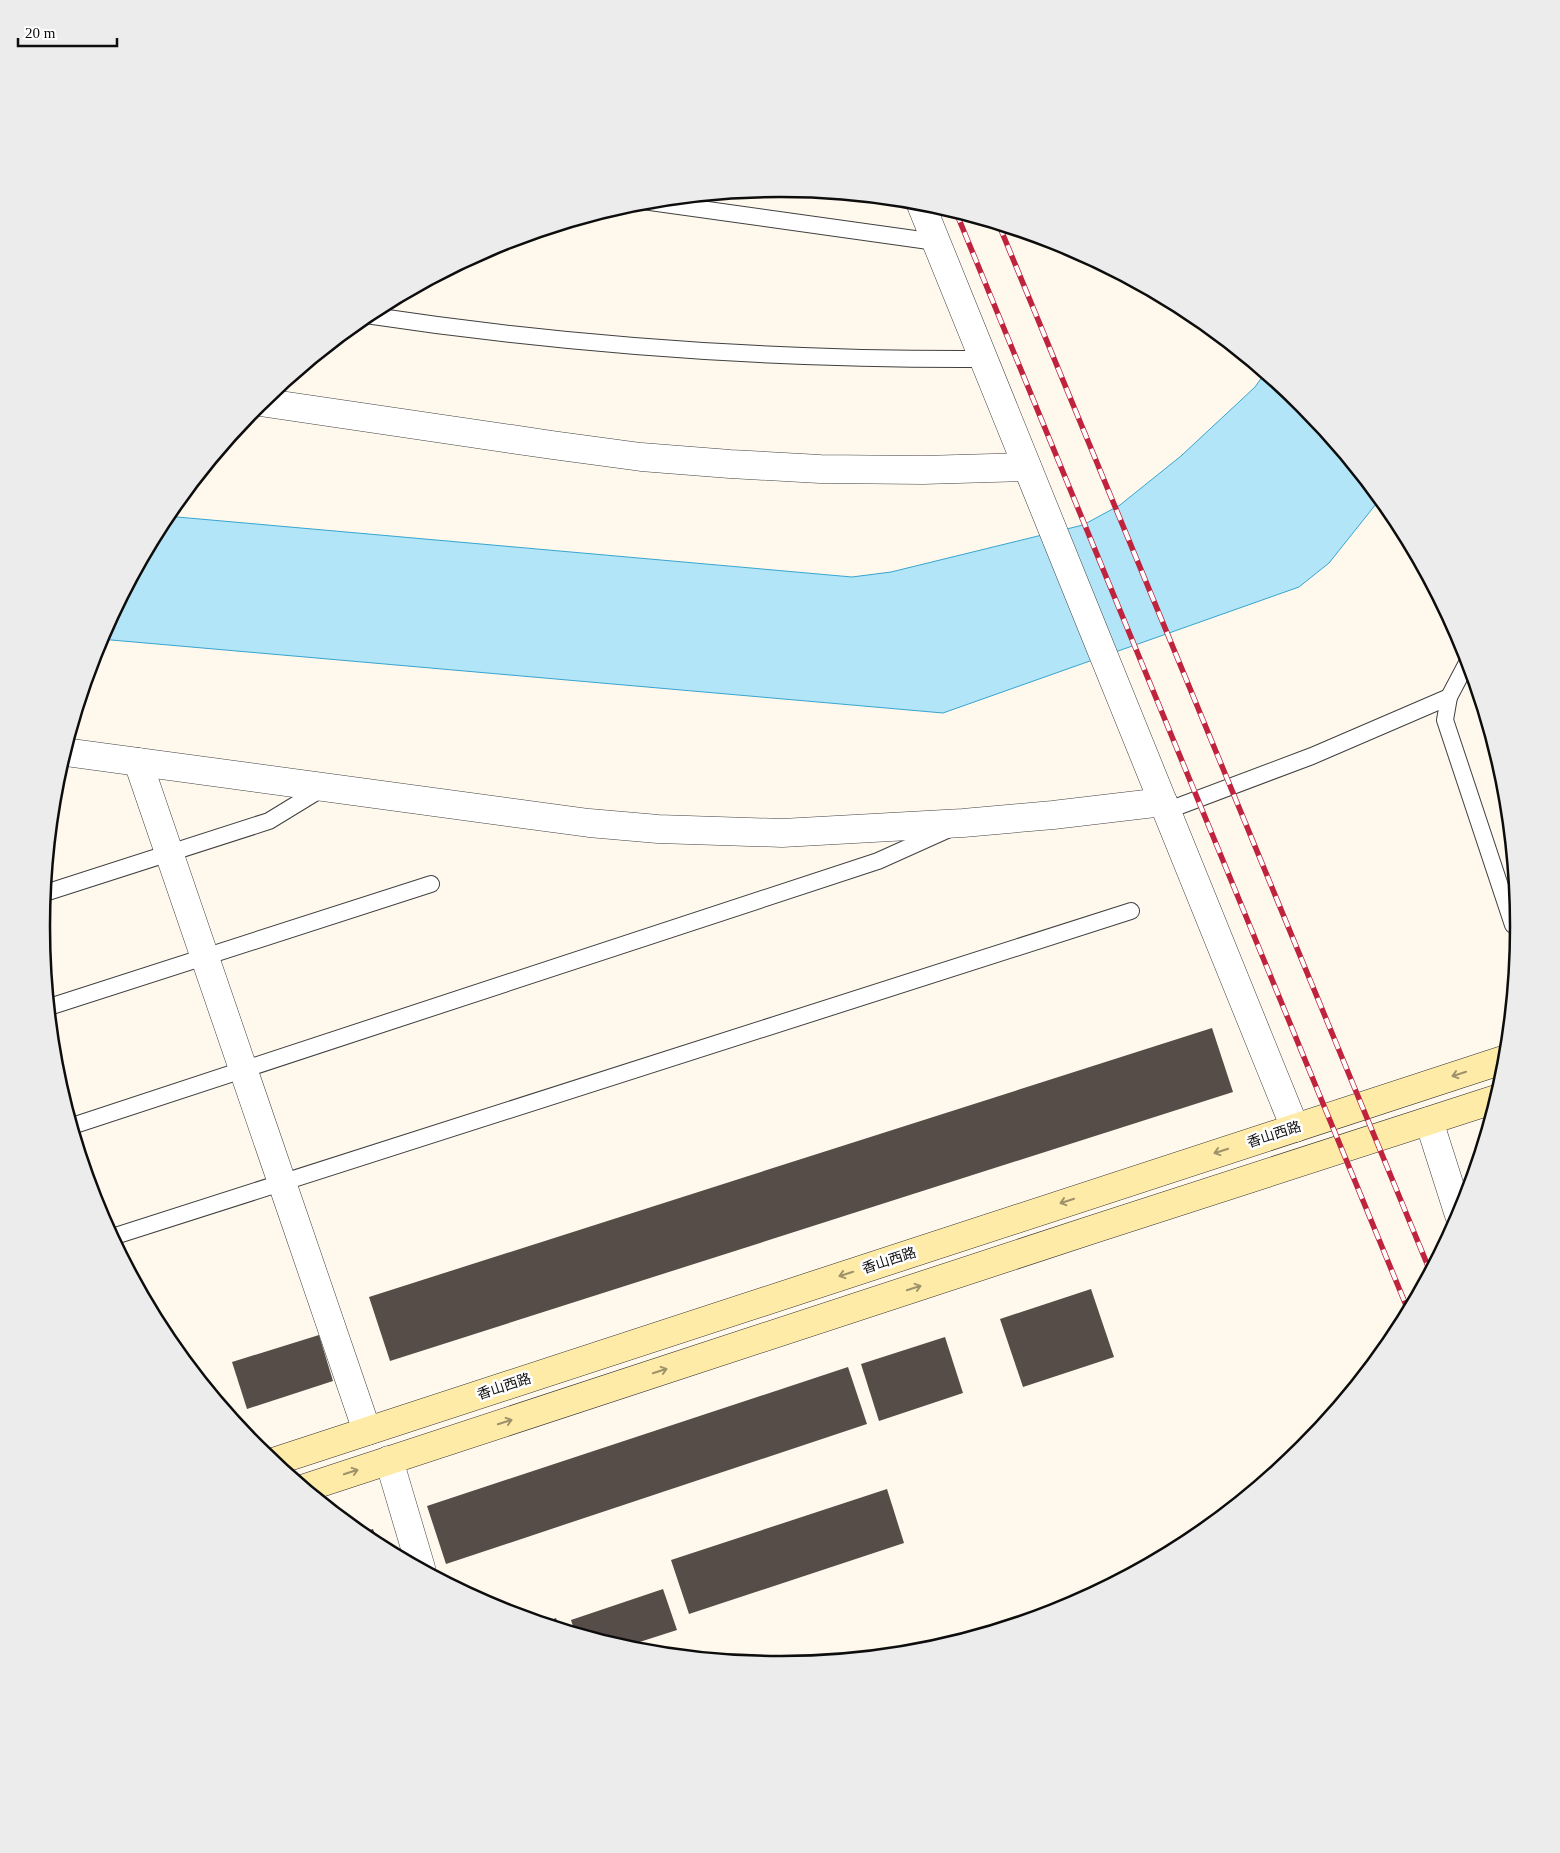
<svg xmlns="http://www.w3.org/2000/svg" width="1560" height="1853" viewBox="0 0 1560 1853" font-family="'Times New Roman','Noto Sans SC',serif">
  <rect width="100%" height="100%" fill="#fff9ed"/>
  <polygon fill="#b1e5f7" stroke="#37a4cf" points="1265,373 1303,404 1380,499 1329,563 1299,587 943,713 100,639 166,516 852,577 891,572 1083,525 1120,505 1181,456 1255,387"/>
  <g fill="#564d49">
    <polygon points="1212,1028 1233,1092 390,1361 369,1297"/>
    <polygon points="1091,1289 1114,1357 1023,1387 1000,1319"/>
    <polygon points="319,1335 333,1381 247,1409 232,1362"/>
    <polygon points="945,1337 963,1393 879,1421 861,1364"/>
    <polygon points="848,1367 867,1424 446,1564 427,1506"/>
    <polygon points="887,1489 904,1543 689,1614 671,1560"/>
    <polygon points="373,1529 379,1546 360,1533"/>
    <polygon points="663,1589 677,1630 624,1647 575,1633 571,1620"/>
    <polygon points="556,1618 559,1628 543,1623"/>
  </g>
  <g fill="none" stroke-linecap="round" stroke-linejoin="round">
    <g stroke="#404040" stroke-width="18">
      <g id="service">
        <polyline points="643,201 936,242"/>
        <path d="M366 315C571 346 776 360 983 359"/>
        <polyline points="1468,661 1449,697 1445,720 1513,925"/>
        <polyline points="1166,811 1312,756 1449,697"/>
        <polyline points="45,893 269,821 323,788"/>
        <polyline points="49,1007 431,884"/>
        <polyline points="72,1126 878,861 947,830"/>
        <polyline points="112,1237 1131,911"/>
      </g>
    </g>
    <g stroke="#404040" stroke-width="29">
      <g id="minor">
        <polyline points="920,202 1295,1128"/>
        <polyline points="260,402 552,445 641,457 730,464 820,469 923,470 1027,467"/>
        <polyline points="65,752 589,823 658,829 782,833 963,823 1053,815 1163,802"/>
        <polyline points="138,762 367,1431"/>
        <polyline points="1429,1121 1459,1215"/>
        <polyline points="389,1460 421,1568"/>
      </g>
    </g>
    <g stroke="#2f2f2f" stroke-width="29">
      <g id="secondary">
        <polyline points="273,1462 1506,1059"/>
        <polyline points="305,1488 1091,1230 1496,1099"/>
      </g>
    </g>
    <use href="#service" stroke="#fff" stroke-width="16"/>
    <use href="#minor" stroke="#fff" stroke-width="28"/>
    <use href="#secondary" stroke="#ffeba8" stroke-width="28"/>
    <g stroke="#bf233d" stroke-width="5.5">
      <g id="rail">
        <polyline points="956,212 1408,1310"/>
        <polyline points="999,225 1430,1271"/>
      </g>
    </g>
    <use href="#rail" stroke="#fff" stroke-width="4" stroke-dasharray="11" stroke-linecap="butt"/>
  </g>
  <defs><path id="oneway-shaft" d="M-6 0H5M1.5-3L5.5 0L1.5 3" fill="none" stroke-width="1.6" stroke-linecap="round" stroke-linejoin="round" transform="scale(1.25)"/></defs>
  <g stroke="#9e926a">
    <use href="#oneway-shaft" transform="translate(1459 1074) rotate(162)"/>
    <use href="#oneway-shaft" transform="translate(1221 1151) rotate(162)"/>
    <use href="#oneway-shaft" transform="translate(1067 1201) rotate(162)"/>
    <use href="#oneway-shaft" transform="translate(846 1274) rotate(162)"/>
    <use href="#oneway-shaft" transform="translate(914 1288) rotate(-18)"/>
    <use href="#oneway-shaft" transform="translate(660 1371) rotate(-18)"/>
    <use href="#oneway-shaft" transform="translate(505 1422) rotate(-18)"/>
    <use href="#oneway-shaft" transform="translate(351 1472) rotate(-18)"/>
  </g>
  <g text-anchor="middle" stroke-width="5" stroke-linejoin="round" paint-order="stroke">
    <g font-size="14" fill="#0d0d0d" stroke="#fff">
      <text transform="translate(1274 1134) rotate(-18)" y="5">香山西路</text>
      <text transform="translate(889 1260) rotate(-18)" y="5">香山西路</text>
      <text transform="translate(504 1386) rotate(-18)" y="5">香山西路</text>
    </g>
  </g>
  <path d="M0 0H1560V1853H0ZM779 197H781A729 729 0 0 1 1510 926V927A729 729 0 0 1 781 1656H779A729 729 0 0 1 50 927V926A729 729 0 0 1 779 197Z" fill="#ececec" fill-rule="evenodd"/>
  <path fill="none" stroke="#0d0d0d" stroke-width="2.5" d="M779 197H781A729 729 0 0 1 1510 926V927A729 729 0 0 1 781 1656H779A729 729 0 0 1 50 927V926A729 729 0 0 1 779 197Z"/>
  <path d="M18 38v8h99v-8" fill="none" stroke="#0d0d0d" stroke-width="2.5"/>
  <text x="25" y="38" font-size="15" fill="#0d0d0d" stroke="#ffffff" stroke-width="4" paint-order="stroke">20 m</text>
</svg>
